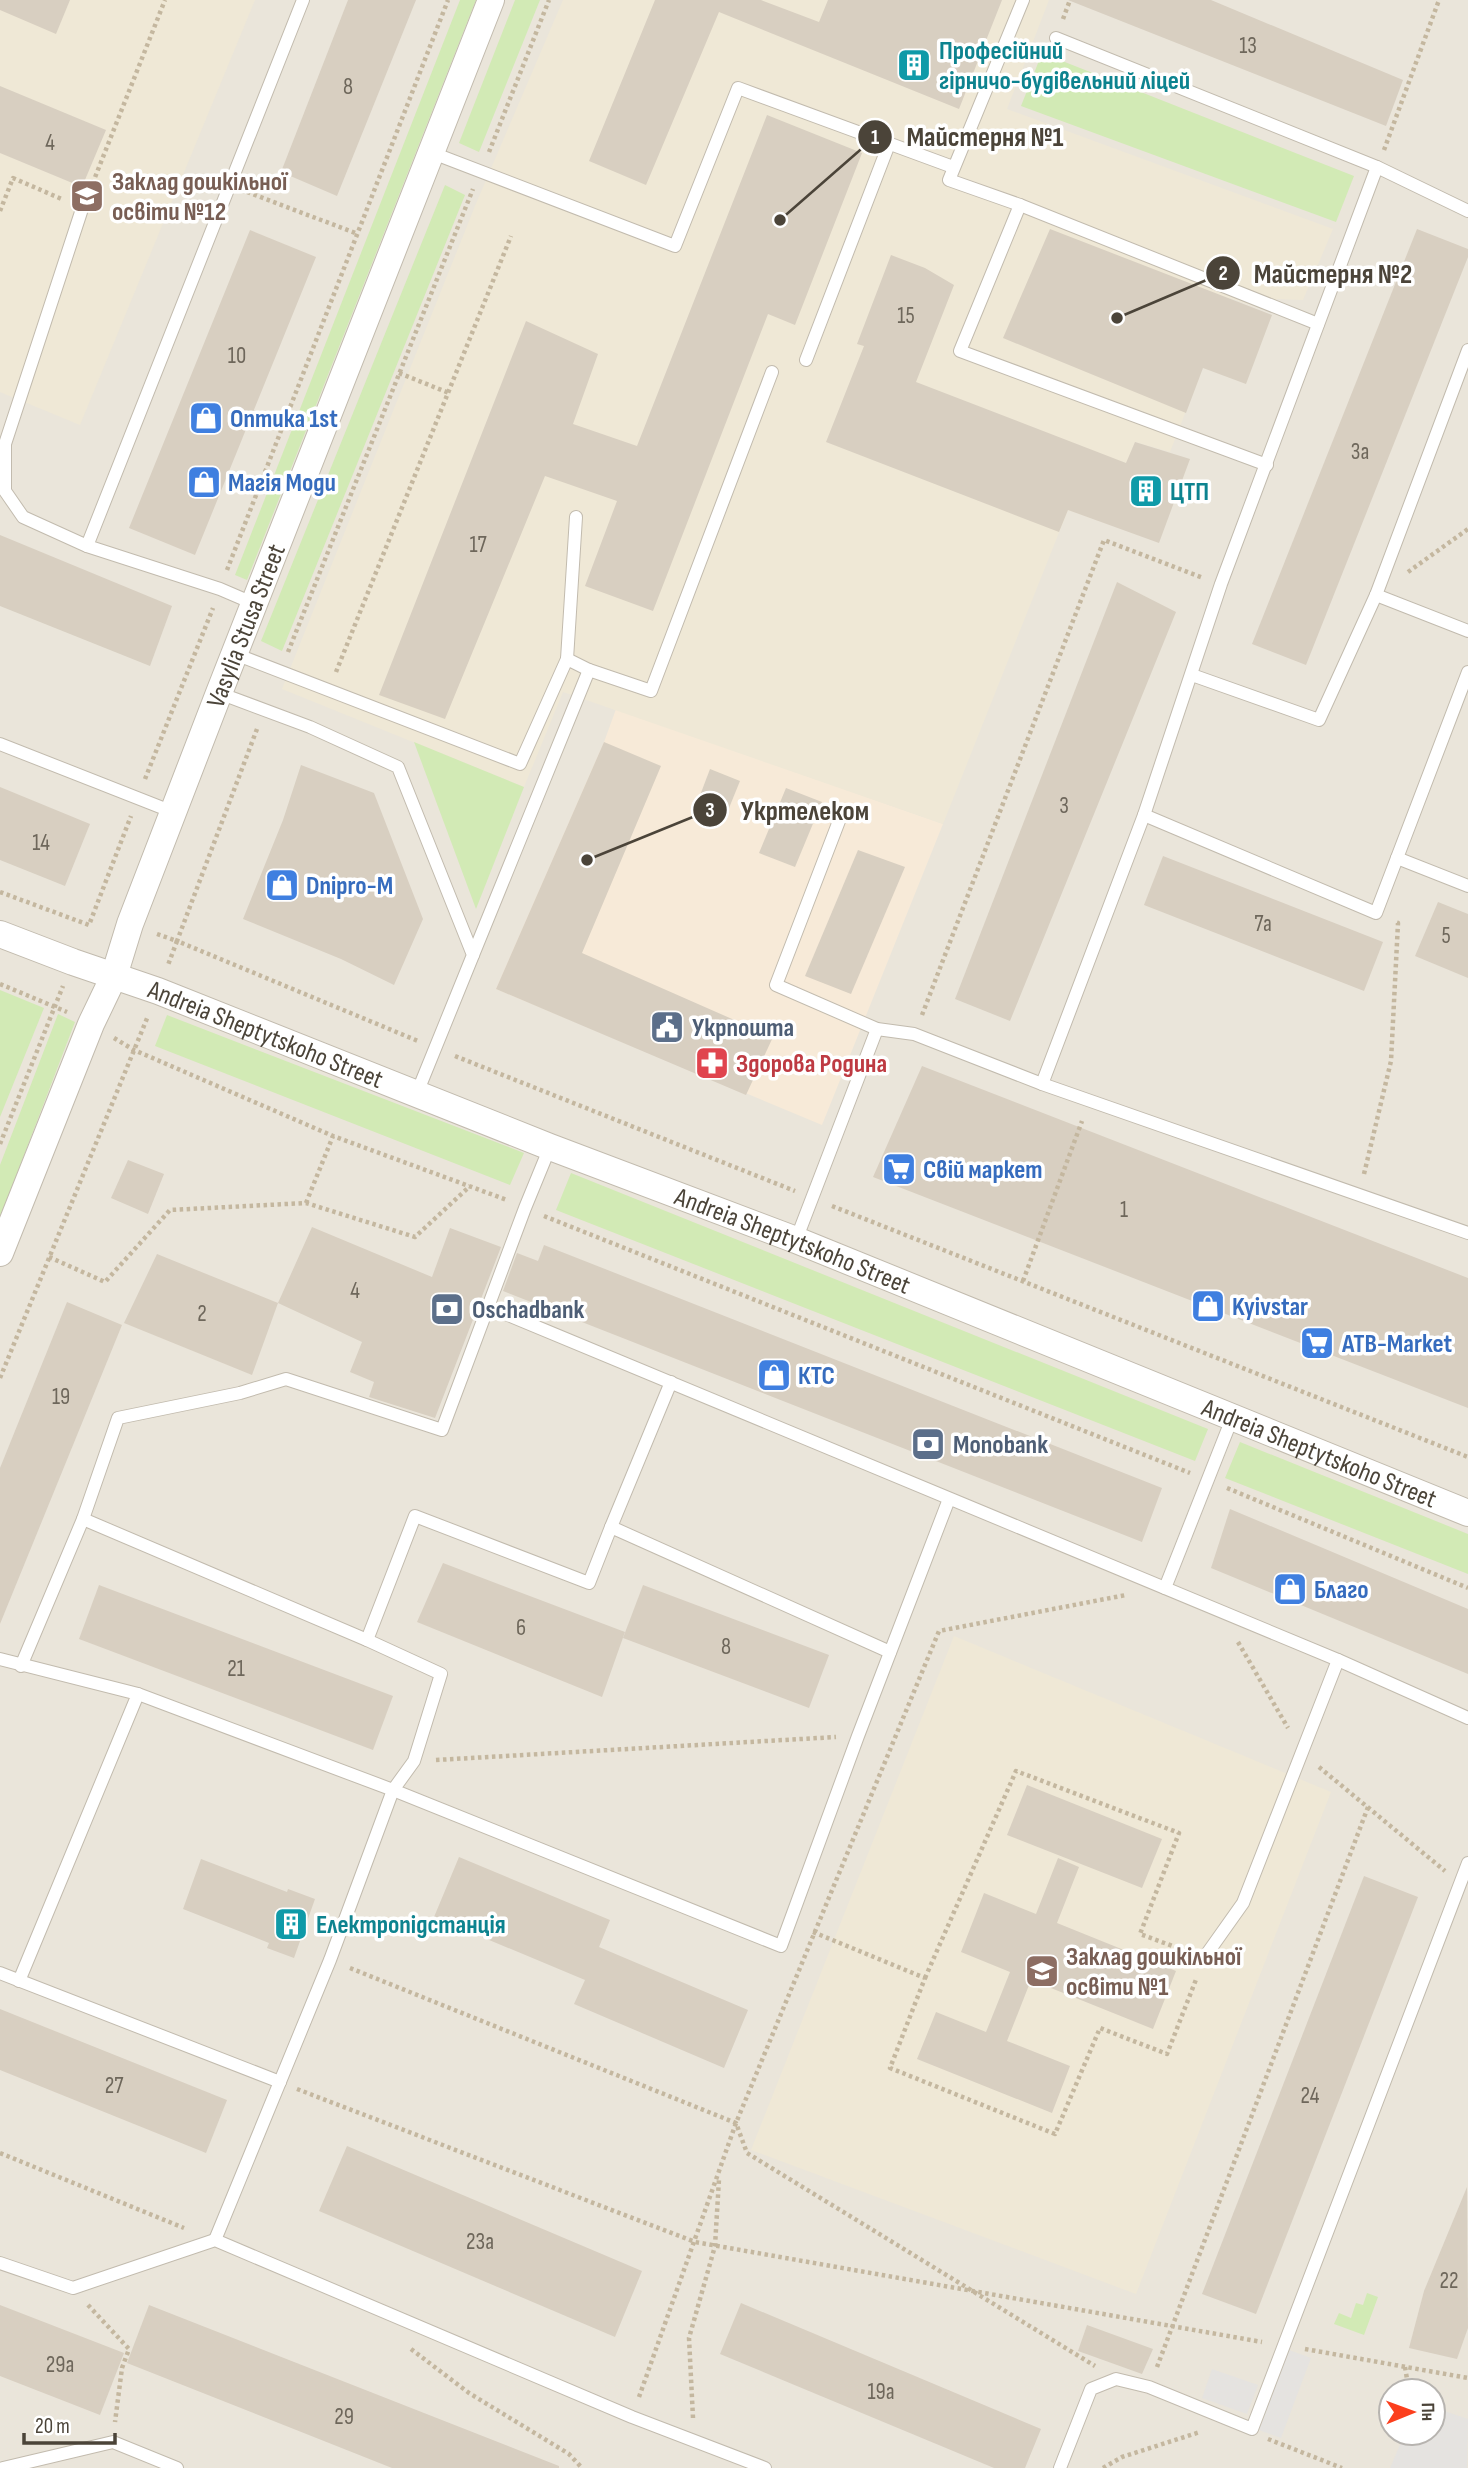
<svg xmlns="http://www.w3.org/2000/svg" width="1468" height="2468" viewBox="0 0 1468 2468" font-family="'Sofia Sans Condensed',sans-serif">
  <rect width="100%" height="100%" fill="#f6f3ec"/>
  <path fill="#eae5da" fill-rule="evenodd" d="M0 0H1468V2468H0ZM1391 2391H1433V2433H1391Z"/>
  <polygon fill="#f7ead8" points="616,709 943,824 822,1125 496,989 604,742"/>
  <g fill="#efe8d6">
    <polygon points="0,0 255,0 80,425 0,392"/>
    <polygon points="563,0 1049,0 1007,109 1333,229 1303,300 1277,299 1273,313 1230,298 1170,452 1135,442 1102,522 1068,510 943,824 563,692 524,787 282,689 475,206"/>
    <polygon points="954,1636 1331,1792 1136,2294 751,2150"/>
  </g>
  <g fill="#d2eab5">
    <polygon points="460,0 476,0 247,580 235,575"/>
    <polygon points="515,0 540,0 479,152 459,143"/>
    <polygon points="1042,53 1354,176 1336,222 1021,106"/>
    <polygon points="445,185 465,195 282,651 261,641"/>
    <polygon points="414,742 524,787 476,909"/>
    <polygon points="0,990 44,1008 0,1117"/>
    <polygon points="58,1014 75,1022 0,1218 0,1165"/>
    <polygon points="167,1015 524,1153 510,1185 155,1046"/>
    <polygon points="571,1173 1208,1429 1195,1461 556,1210"/>
    <polygon points="1240,1442 1468,1534 1468,1574 1225,1478"/>
    <polygon points="1367,2293 1378,2297 1364,2335 1334,2324 1339,2313 1351,2318 1356,2303 1363,2305"/>
  </g>
  <g fill="#e5e3e0">
    <polygon points="1289,2350 1311,2358 1281,2438 1259,2430"/>
    <polygon points="1212,2369 1258,2385 1247,2414 1202,2398"/>
    <polygon points="1433,2407 1468,2419 1467,2468 1390,2468 1405,2433 1433,2433"/>
  </g>
  <g fill="#d8cfc1">
    <polygon points="0,0 70,0 56,34 0,10"/>
    <polygon points="348,0 416,0 337,196 281,172"/>
    <polygon points="655,0 761,0 819,22 828,0 1002,0 959,109 719,12 646,185 589,161"/>
    <polygon points="1068,0 1211,0 1403,80 1386,126"/>
    <polygon points="0,86 106,130 82,187 0,153"/>
    <polygon points="767,115 862,153 795,325 768,314 653,611 585,586 617,501 545,476 445,719 379,695 526,321 598,354 573,424 637,446"/>
    <polygon points="1050,229 1272,315 1246,384 1203,368 1186,413 1003,338"/>
    <polygon points="1417,229 1468,249 1468,257 1306,665 1252,644"/>
    <polygon points="250,230 316,257 195,555 129,528"/>
    <polygon points="891,255 925,268 954,285 916,382 1126,463 1135,442 1190,459 1159,543 1068,510 1059,532 826,442 864,346 857,344"/>
    <polygon points="0,535 172,606 150,666 0,606"/>
    <polygon points="1117,582 1176,612 1010,1021 955,999"/>
    <polygon points="604,742 661,766 582,953 773,1037 746,1095 496,989"/>
    <polygon points="301,765 374,793 423,919 394,985 341,959 243,919 283,820"/>
    <polygon points="710,769 740,781 729,808 699,798"/>
    <polygon points="0,787 90,824 65,886 0,860"/>
    <polygon points="786,788 822,802 795,867 759,853"/>
    <polygon points="858,850 905,867 851,994 805,976"/>
    <polygon points="1163,856 1383,942 1364,991 1144,905"/>
    <polygon points="1438,902 1468,914 1468,978 1415,956"/>
    <polygon points="922,1066 1468,1278 1468,1408 873,1177"/>
    <polygon points="128,1160 164,1174 148,1214 111,1198"/>
    <polygon points="312,1227 432,1277 450,1228 501,1247 435,1418 369,1397 374,1382 350,1372 362,1342 278,1303"/>
    <polygon points="544,1245 1162,1488 1142,1542 503,1291 517,1253 538,1261"/>
    <polygon points="157,1254 278,1303 252,1375 124,1323"/>
    <polygon points="67,1302 122,1325 0,1624 0,1468"/>
    <polygon points="1230,1509 1468,1609 1468,1674 1211,1568"/>
    <polygon points="443,1563 625,1632 602,1697 417,1622"/>
    <polygon points="99,1585 393,1696 373,1750 79,1639"/>
    <polygon points="643,1585 829,1655 809,1708 623,1638"/>
    <polygon points="1027,1785 1162,1839 1142,1888 1007,1835"/>
    <polygon points="459,1857 610,1920 599,1947 748,2010 724,2068 574,2004 585,1980 434,1917"/>
    <polygon points="1058,1858 1079,1867 1057,1923 1176,1971 1153,2029 1031,1980 1007,2041 1070,2066 1052,2113 917,2059 936,2012 986,2032 1010,1972 961,1952 984,1893 1036,1914"/>
    <polygon points="201,1859 287,1892 288,1889 315,1899 294,1958 267,1948 269,1943 183,1909"/>
    <polygon points="1364,1876 1418,1897 1256,2314 1202,2294"/>
    <polygon points="0,2009 227,2100 206,2153 0,2070"/>
    <polygon points="347,2146 642,2271 615,2337 319,2211"/>
    <polygon points="1467,2187 1468,2328 1457,2359 1409,2348 1424,2291"/>
    <polygon points="741,2303 1041,2429 1025,2468 994,2468 720,2354"/>
    <polygon points="0,2305 124,2353 100,2415 0,2376"/>
    <polygon points="149,2305 559,2466 559,2468 392,2468 127,2363"/>
    <polygon points="1087,2325 1153,2349 1142,2374 1078,2351"/>
  </g>
  <g fill="none" stroke-linecap="round" stroke-linejoin="round">
    <g stroke="#c2bbae" stroke-width="14">
      <g id="service">
        <polyline points="1023,0 949,180 1020,205 1318,324"/>
        <polyline points="1056,38 1377,167 1468,211"/>
        <polyline points="430,152 675,246 738,88 953,167"/>
        <polyline points="1020,205 960,351 1267,465"/>
        <polyline points="82,209 5,444 5,491 23,517 87,546"/>
        <polyline points="806,360 889,144"/>
        <polyline points="1376,595 1468,631"/>
        <polyline points="255,604 220,589 87,546 303,0"/>
        <polyline points="235,654 520,764 567,659 589,670 651,691 772,372"/>
        <polyline points="567,659 576,517"/>
        <polyline points="1192,675 1319,720 1376,595 1468,350"/>
        <polyline points="219,693 310,727 398,767 473,955 417,1093"/>
        <polyline points="0,744 173,812"/>
        <polyline points="1144,815 1376,913 1397,858 1468,886"/>
        <polyline points="839,821 776,985 877,1029 914,1034 1042,1084 1468,1233"/>
        <polyline points="1397,858 1468,672"/>
        <polyline points="473,955 589,670"/>
        <polyline points="1042,1084 1144,815 1221,584 1377,167"/>
        <polyline points="796,1240 877,1029"/>
        <polyline points="489,1307 1338,1660 1468,1718"/>
        <polyline points="83,1519 367,1640 441,1674 414,1761 393,1790 330,1960 215,2240"/>
        <polyline points="611,1527 671,1382"/>
        <polyline points="1165,1588 1233,1416"/>
        <polyline points="367,1640 415,1516 589,1583 611,1527 890,1652"/>
        <polyline points="0,1659 138,1694 19,1981"/>
        <polyline points="21,1666 83,1519 118,1418 240,1393 286,1379 442,1430 525,1208 550,1147"/>
        <polyline points="138,1694 393,1790 781,1946 858,1736 949,1499"/>
        <polyline points="1204,1958 1243,1903 1338,1660"/>
        <polyline points="0,1973 280,2082"/>
        <polyline points="0,2263 73,2288 215,2240 632,2417 765,2468"/>
        <polyline points="3,2468 113,2442 177,2468"/>
        <polyline points="1060,2468 1091,2389 1116,2379 1149,2387 1252,2429 1468,1863"/>
      </g>
    </g>
    <g stroke="#c2bbae" stroke-width="28">
      <g id="minor">
        <path id="s1" d="M0 934 73 962 158 991 550 1147 796 1240 1468 1513"/>
        <path id="s2" d="M0 1253 91 1024 114 976 130 924 219 693 491 0"/>
      </g>
    </g>
    <g stroke="#c4b79f" stroke-width="4.5" stroke-dasharray="3.5 3.5" stroke-linecap="butt">
      <polyline points="1063,19 1070,0"/>
      <polyline points="1384,150 1439,0"/>
      <polyline points="489,152 549,0"/>
      <polyline points="90,190 165,0"/>
      <polyline points="247,192 358,234"/>
      <polyline points="0,211 13,178 64,200"/>
      <polyline points="399,373 449,393"/>
      <polyline points="227,570 448,0"/>
      <polyline points="1408,572 1468,529"/>
      <polyline points="288,652 473,189"/>
      <polyline points="336,672 511,236"/>
      <polyline points="257,729 177,941 418,1041"/>
      <polyline points="145,779 213,608"/>
      <polyline points="0,892 89,925 131,816"/>
      <polyline points="157,934 177,941 168,965"/>
      <polyline points="0,984 67,1012"/>
      <polyline points="922,1015 1104,540 1203,578"/>
      <polyline points="114,1038 134,1050 333,1136 507,1200"/>
      <polyline points="455,1056 795,1191"/>
      <polyline points="0,1144 63,986"/>
      <polyline points="1364,1174 1391,1061 1398,923 1395,922"/>
      <polyline points="306,1203 333,1136"/>
      <polyline points="832,1206 1468,1457"/>
      <polyline points="544,1216 1190,1473"/>
      <polyline points="49,1257 105,1282 170,1210 306,1203 415,1237 470,1186"/>
      <polyline points="1023,1281 1082,1121"/>
      <polyline points="0,1378 148,1016"/>
      <polyline points="1227,1488 1468,1588"/>
      <polyline points="1238,1642 1288,1728"/>
      <polyline points="436,1760 836,1737"/>
      <polyline points="1319,1767 1445,1871"/>
      <polyline points="813,1932 925,1978 890,2068 1055,2134 1100,2028 1167,2054 1197,1977"/>
      <polyline points="350,1968 736,2123 747,2153 1095,2366"/>
      <polyline points="925,1978 1016,1771 1179,1833 1140,1934 1186,1951"/>
      <polyline points="297,2089 695,2242 1262,2342"/>
      <polyline points="0,2153 184,2228"/>
      <polyline points="88,2305 129,2349 122,2368 115,2422"/>
      <polyline points="411,2349 469,2393 569,2454 582,2468"/>
      <polyline points="1305,2349 1468,2378"/>
      <polyline points="1157,2367 1368,1807"/>
      <polyline points="1405,2367 1409,2391"/>
      <polyline points="639,2397 736,2123 939,1631 1126,1595"/>
      <polyline points="693,2418 689,2338 715,2246 719,2179"/>
      <polyline points="1268,2439 1342,2468"/>
      <polyline points="1103,2468 1122,2457 1200,2432"/>
    </g>
    <use href="#service" stroke="#fff" stroke-width="12"/>
    <use href="#minor" stroke="#fff" stroke-width="26"/>
  </g>
  <defs>
    <g id="building-square" transform="scale(1.75)"><rect x="-9" y="-9" width="18" height="18" rx="4" fill="#0f9aa8" stroke="#fff"/><path d="M-4-6H4V6H1V3H-1V6H-4ZM-2.5-4.3h1.7v1.8h-1.7ZM.8-4.3h1.7v1.8H.8ZM-2.5-1h1.7V.8h-1.7ZM.8-1h1.7V.8H.8Z" fill="#fff"/></g>
    <g id="school-square" transform="scale(1.75)"><rect x="-9" y="-9" width="18" height="18" rx="4" fill="#8d6e63" stroke="#fff"/><path d="M0-5L7-2L0 1L-7-2ZM-4 1L0 2.5L4 1V4Q0 6-4 4Z" fill="#fff"/></g>
    <g id="shop-square" transform="scale(1.75)"><rect x="-9" y="-9" width="18" height="18" rx="4" fill="#3f7fe0" stroke="#fff"/><path d="M-5-2.5h2.3a2.7 3.5 0 0 1 5.4 0H5L5.5 6h-11ZM-1.5-2.5h3a1.5 2.3 0 0 0-3 0Z" fill="#fff"/></g>
    <g id="civic-square" transform="scale(1.75)"><rect x="-9" y="-9" width="18" height="18" rx="4" fill="#5c6f8a" stroke="#fff"/><path d="M-.6-6.5H3V-4.5H.6V-3L4-1V1h2V6H-6V1h2V-1L-.6-3ZM-1.2 2.5V6h2.4V2.5Z" fill="#fff"/></g>
    <g id="pharmacy-square" transform="scale(1.75)"><rect x="-9" y="-9" width="18" height="18" rx="4" fill="#e0444e" stroke="#fff"/><path d="M-2-6h4v4h4v4h-4v4h-4v-4h-4v-4h4Z" fill="#fff"/></g>
    <g id="supermarket-square" transform="scale(1.75)"><rect x="-9" y="-9" width="18" height="18" rx="4" fill="#3f7fe0" stroke="#fff"/><path d="M-6-5.5h2.5l.6 2H6L4.5 2H-2.5L-4.4-4H-6ZM-1.5 3.2a1.3 1.3 0 1 0 .1 0ZM3 3.2a1.3 1.3 0 1 0 .1 0Z" fill="#fff"/></g>
    <g id="bank-square" transform="scale(1.75)"><rect x="-9" y="-9" width="18" height="18" rx="4" fill="#5c6f8a" stroke="#fff"/><path d="M-6-4H6V4H-6ZM0-2.3a2.3 2.3 0 1 0 0 4.6a2.3 2.3 0 1 0 0-4.6Z" fill="#fff"/></g>
  </defs>
  <g fill-rule="evenodd">
    <use href="#building-square" x="914" y="65"/>
    <use href="#school-square" x="87" y="196"/>
    <use href="#shop-square" x="206" y="418"/>
    <use href="#shop-square" x="204" y="482"/>
    <use href="#building-square" x="1146" y="491"/>
    <use href="#shop-square" x="282" y="885"/>
    <use href="#civic-square" x="667" y="1027"/>
    <use href="#pharmacy-square" x="712" y="1063"/>
    <use href="#supermarket-square" x="899" y="1169"/>
    <use href="#shop-square" x="1208" y="1306"/>
    <use href="#bank-square" x="447" y="1309"/>
    <use href="#supermarket-square" x="1317" y="1343"/>
    <use href="#shop-square" x="774" y="1375"/>
    <use href="#bank-square" x="928" y="1444"/>
    <use href="#shop-square" x="1290" y="1589"/>
    <use href="#building-square" x="291" y="1924"/>
    <use href="#school-square" x="1042" y="1971"/>
  </g>
  <g text-anchor="middle" stroke-width="7" stroke-linejoin="round" paint-order="stroke">
    <g font-size="23" fill="#6e675b">
      <text x="1248" y="53">13</text>
      <text x="348" y="94">8</text>
      <text x="50" y="150">4</text>
      <text x="906" y="323">15</text>
      <text x="237" y="363">10</text>
      <text x="1360" y="459">3а</text>
      <text x="478" y="552">17</text>
      <text x="1064" y="813">3</text>
      <text x="41" y="850">14</text>
      <text x="1263" y="931">7а</text>
      <text x="1446" y="943">5</text>
      <text x="1124" y="1217">1</text>
      <text x="355" y="1298">4</text>
      <text x="202" y="1321">2</text>
      <text x="61" y="1404">19</text>
      <text x="521" y="1635">6</text>
      <text x="726" y="1654">8</text>
      <text x="236" y="1676">21</text>
      <text x="114" y="2093">27</text>
      <text x="1310" y="2103">24</text>
      <text x="480" y="2249">23а</text>
      <text x="1449" y="2288">22</text>
      <text x="60" y="2372">29а</text>
      <text x="881" y="2399">19а</text>
      <text x="344" y="2424">29</text>
    </g>
    <g font-size="26" font-weight="bold" fill="#0d838f" stroke="#fff" text-anchor="start">
      <text x="939" y="59">Професійний<tspan x="939" dy="30">гірничо-будівельний ліцей</tspan></text>
      <text x="1170" y="500">ЦТП</text>
      <text x="316" y="1933">Електропідстанція</text>
    </g>
    <g font-size="26" font-weight="bold" fill="#785e54" stroke="#fff" text-anchor="start">
      <text x="112" y="190">Заклад дошкільної<tspan x="112" dy="30">освіти №12</tspan></text>
      <text x="1066" y="1965">Заклад дошкільної<tspan x="1066" dy="30">освіти №1</tspan></text>
    </g>
    <g font-size="26" font-weight="bold" fill="#366cbe" stroke="#fff" text-anchor="start">
      <text x="230" y="427">Оптика 1st</text>
      <text x="228" y="491">Магія Моди</text>
      <text x="306" y="894">Dnipro-M</text>
      <text x="923" y="1178">Свій маркет</text>
      <text x="1232" y="1315">Kyivstar</text>
      <text x="1342" y="1352">ATB-Market</text>
      <text x="798" y="1384">КТС</text>
      <text x="1314" y="1598">Благо</text>
    </g>
    <g font-size="26" fill="#4b4439" stroke="#fff">
      <text dy="9" stroke="none"><textPath href="#s2" startOffset="674">Vasylia Stusa Street</textPath></text>
      <text dy="9" stroke="none"><textPath href="#s1" startOffset="284">Andreia Sheptytskoho Street</textPath></text>
      <text dy="9" stroke="none"><textPath href="#s1" startOffset="850">Andreia Sheptytskoho Street</textPath></text>
      <text dy="9" stroke="none"><textPath href="#s1" startOffset="1418">Andreia Sheptytskoho Street</textPath></text>
    </g>
    <g font-size="26" font-weight="bold" fill="#4e5e75" stroke="#fff" text-anchor="start">
      <text x="692" y="1036">Укрпошта</text>
      <text x="472" y="1318">Oschadbank</text>
      <text x="953" y="1453">Monobank</text>
    </g>
    <g font-size="26" font-weight="bold" fill="#be3a42" stroke="#fff" text-anchor="start">
      <text x="736" y="1072">Здорова Родина</text>
    </g>
  </g>
  <path fill="none" stroke="#4b4439" stroke-width="2.5" d="M780 220L875 137M1117 318L1223 273M587 860L710 810"/>
  <g fill="#4b4439" stroke="#fff" stroke-width="2.5">
    <circle cx="780" cy="220" r="7"/>
    <circle cx="1117" cy="318" r="7"/>
    <circle cx="587" cy="860" r="7"/>
    <circle cx="875" cy="137" r="18"/>
    <circle cx="1223" cy="273" r="18"/>
    <circle cx="710" cy="810" r="18"/>
  </g>
  <g font-size="21" text-anchor="middle" font-weight="bold" fill="#fff">
    <text x="875" y="144">1</text>
    <text x="1223" y="280">2</text>
    <text x="710" y="817">3</text>
  </g>
  <g font-size="28" text-anchor="middle" font-weight="bold" fill="#4b4439" stroke="#fff" stroke-width="7" stroke-linejoin="round" paint-order="stroke">
    <text x="985" y="146">Майстерня №1</text>
    <text x="1333" y="283">Майстерня №2</text>
    <text x="805" y="820">Укртелеком</text>
  </g>
  <g transform="translate(1412 2412) rotate(89)"><circle r="33" fill="#ffffff" stroke="#b7b4b0" stroke-width="2"/>
  <path d="M0-5L12 26L0 18L-12 26Z" fill="#fc3f1d"/>
  <text y="-10" font-size="19" font-weight="bold" text-anchor="middle" fill="#4b4439">Пн</text>
  </g>
  <path d="M24 2433v10h91v-10" fill="none" stroke="#4b4439" stroke-width="3.5"/>
  <text x="35" y="2433" font-size="21" fill="#4b4439" stroke="#ffffff" stroke-width="5" paint-order="stroke">20 m</text>
</svg>
